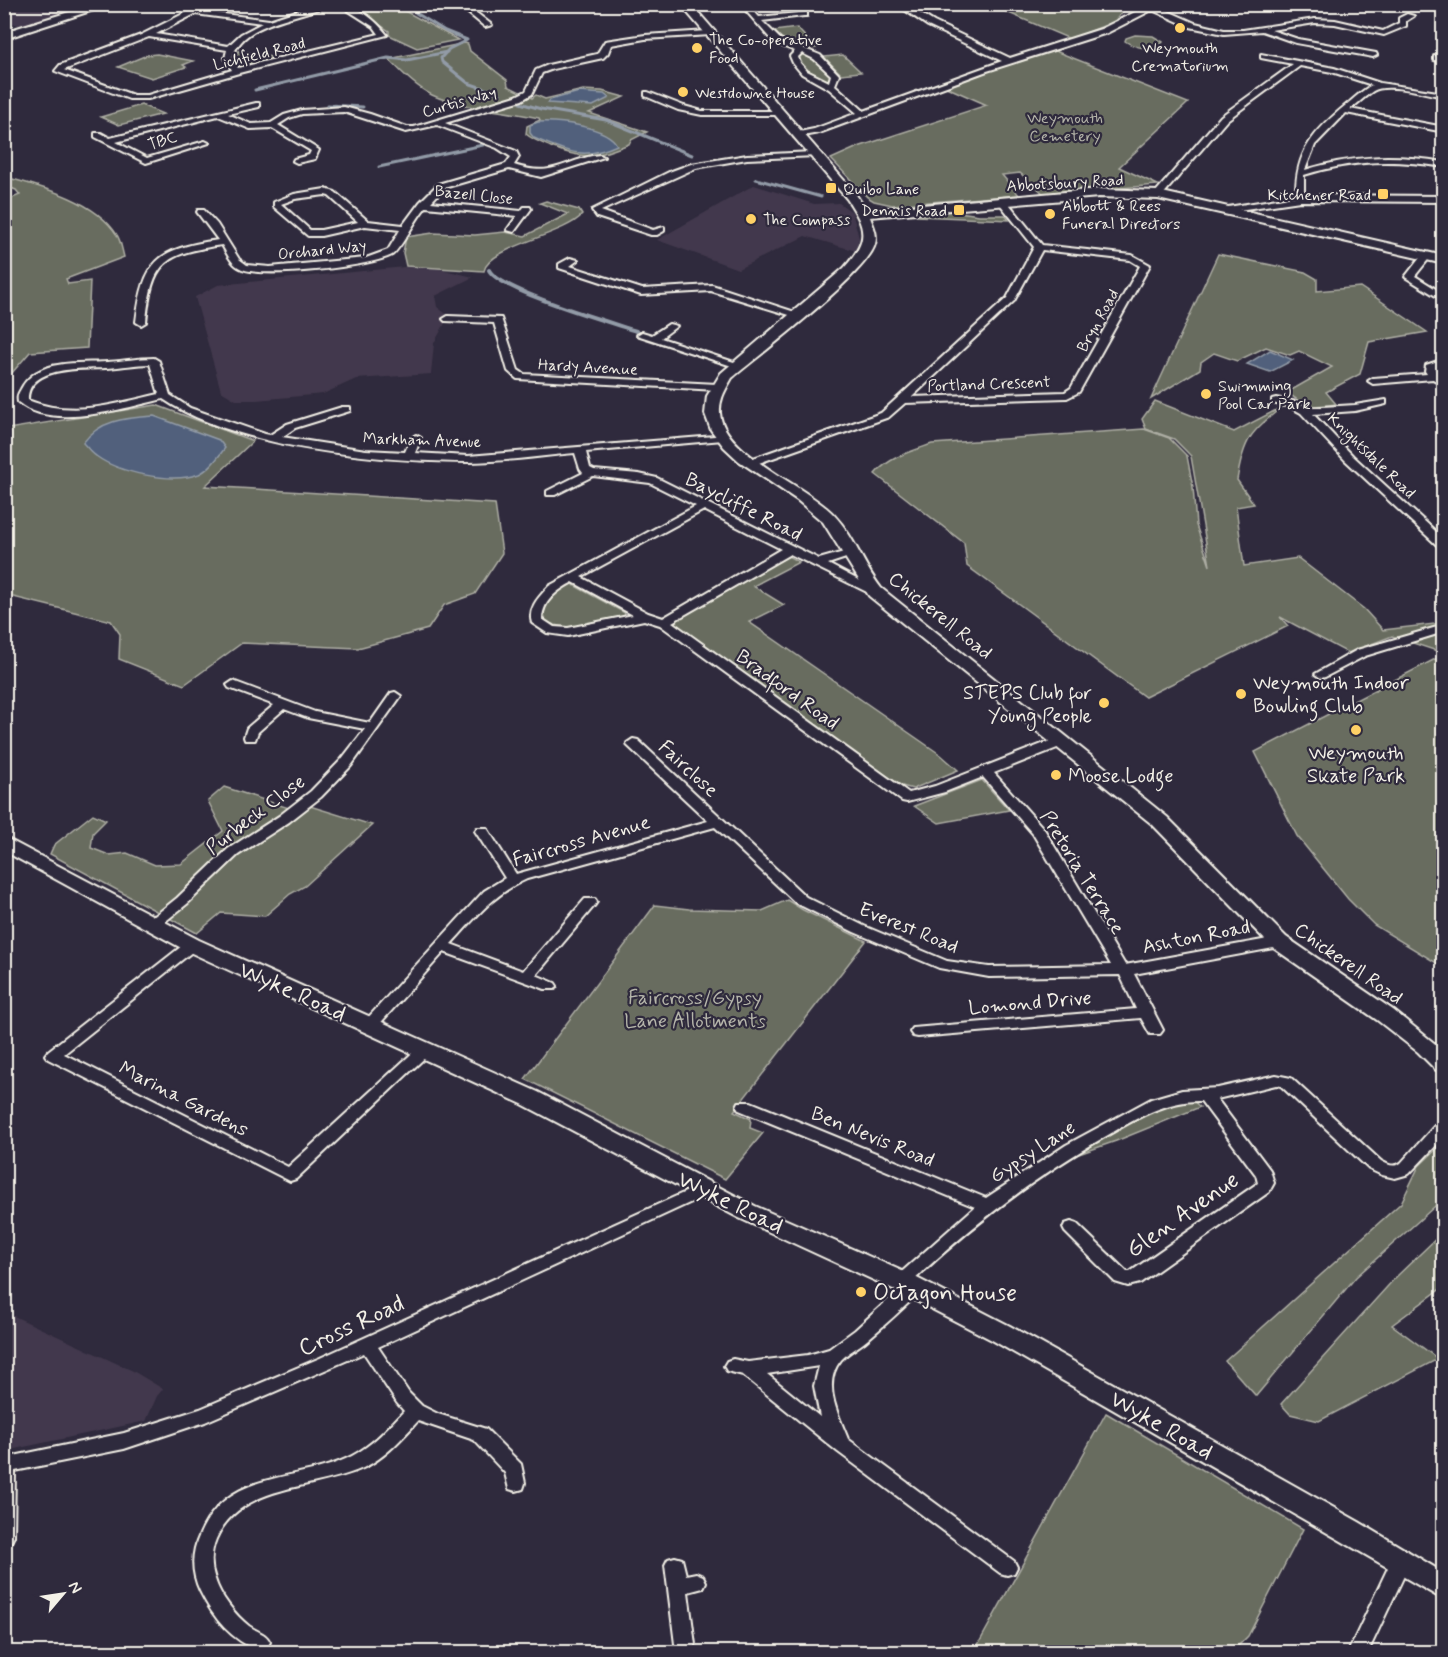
<svg xmlns="http://www.w3.org/2000/svg" width="1448" height="1657" viewBox="0 0 1448 1657" font-family="Mynerve,sans-serif">
  <rect width="100%" height="100%" fill="#2f2a3d"/>
  <filter id="ink" filterUnits="userSpaceOnUse"><feTurbulence type="fractalNoise" baseFrequency=".0167" numOctaves="2"/><feDisplacementMap in="SourceGraphic" scale="12" xChannelSelector="R" yChannelSelector="G"/><feConvolveMatrix kernelMatrix="1 2 1 2 8 2 1 2 1" color-interpolation-filters="sRGB"/></filter>
  <g filter="url(#ink)">
    <g fill="#43394d">
      <polygon points="23,5 44,5 67,12 22,26 5,21 8,15 5,9"/>
      <polygon points="754,185 814,204 839,203 852,212 859,238 856,251 805,236 738,269 657,240"/>
      <polygon points="405,267 440,269 473,277 435,296 437,307 449,316 434,343 431,374 356,379 323,394 256,400 236,400 221,391 195,297 218,285"/>
      <polygon points="5,1312 133,1371 163,1389 157,1396 146,1421 5,1451"/>
    </g>
    <g fill="#676c5f" stroke="#aeaea4" stroke-width="1.5">
      <polygon points="370,4 394,5 458,40 417,48 389,35 389,31 355,8"/>
      <polygon points="990,5 1036,5 1031,11 1038,5 1128,5 1114,22 1070,39"/>
      <path d="M797 28 816 48C799 50 785 43 774 31Z"/>
      <path d="M1135 35 1153 36 1163 42C1155 52 1135 48 1125 41L1126 38Z"/>
      <polygon points="1092,37 1055,51 1188,103 1119,167 1158,185 1044,194 1020,173 1002,175 1019,195 892,205 874,201 867,197 831,159 858,147 987,105 944,86"/>
      <path d="M465 43 468 44 470 51 507 80 508 86 532 98 536 95 545 99 583 90 602 91 624 97 589 113 647 132 631 140 629 144C595 157 586 161 551 147 542 143 533 140 526 134L527 126 540 120 539 118C508 111 459 108 432 95 416 87 401 72 389 59Z"/>
      <polygon points="238,51 241,51 281,59 241,66 236,63"/>
      <polygon points="157,54 193,61 183,65 186,67 152,78 118,67 147,55"/>
      <path d="M805 54C816 58 829 68 831 79 816 83 807 70 798 60V55Z"/>
      <polygon points="843,55 861,72 841,74 824,57"/>
      <polygon points="141,105 163,114 119,125 101,117"/>
      <path d="M5 177C42 187 95 200 117 235 121 241 122 250 124 257L66 279 68 284 90 281 87 348 30 352 5 381V201L20 195 16 190 5 186Z"/>
      <path d="M546 201 579 210 582 215C564 235 488 247 484 271L406 266 403 253 406 237 433 233 475 235 505 232 525 236 568 214 540 203Z"/>
      <polygon points="953,211 979,215 1005,215 1009,220 916,216"/>
      <path d="M1218 254 1305 272 1317 279V291L1360 287 1427 332 1369 342 1360 374 1326 392 1336 404C1315 407 1303 408 1288 392L1332 367 1299 351 1290 355 1266 347 1237 361 1214 353 1201 362 1200 369 1151 399Z"/>
      <path d="M1155 401 1234 432 1282 407C1250 433 1244 438 1237 480L1254 504 1236 507 1244 566 1298 558 1364 609 1383 630 1443 623V653L1392 636 1348 653 1280 617 1288 626 1145 697 967 566 964 543 875 474C889 457 912 451 932 444L1144 429 1169 438 1187 456 1193 487 1196 525 1210 566 1191 456 1174 439 1146 429 1142 419Z"/>
      <polygon points="156,405 253,441 205,486 495,504 502,553 475,594 444,605 428,629 358,648 242,643 184,685 119,659 120,634 111,621 5,595 4,418 8,429"/>
      <polygon points="788,556 799,562 753,586 784,605 749,622 941,755 958,770 913,789 902,786 666,624"/>
      <path d="M570 583 625 613 624 617C598 623 571 633 546 622L543 610 550 598Z"/>
      <polygon points="1443,655 1443,967 1374,925 1348,899 1297,836 1255,752"/>
      <polygon points="982,780 1009,810 939,823 914,806"/>
      <polygon points="224,787 301,812 310,806 372,825 305,886 290,894 265,916 221,913 197,933 50,854 54,845 93,814 106,820 93,833 91,848 109,855 127,853 155,865 181,864 223,831 208,801"/>
      <polygon points="787,900 803,910 866,941 734,1111 751,1119 750,1128 763,1133 725,1179 525,1079 655,905 689,909 762,911"/>
      <polygon points="1190,1098 1200,1107 1116,1141 1056,1162 1140,1115"/>
      <polygon points="1443,1143 1443,1199 1356,1277 1256,1396 1225,1361 1401,1203 1419,1166"/>
      <polygon points="1443,1232 1443,1287 1392,1325 1438,1359 1319,1421 1290,1414 1281,1404 1396,1277"/>
      <polygon points="1106,1413 1303,1529 1248,1636 1232,1652 974,1652"/>
    </g>
    <g fill="#51617b" stroke="#929ba7" stroke-width="1.5">
      <polygon points="579,92 604,94 609,98 593,106 548,103 550,100"/>
      <path d="M538 122C558 121 607 126 617 145 583 161 566 151 534 138L530 133V125Z"/>
      <polygon points="1270,350 1293,360 1270,372 1247,364"/>
      <path d="M154 416 219 440 225 448C218 457 210 469 199 474 172 484 119 473 96 456 91 453 87 447 83 443 100 419 127 418 154 416Z"/>
    </g>
    <g fill="none" stroke-linecap="round" stroke-linejoin="round">
      <g stroke="#929ba7" stroke-width="3">
        <polyline points="416,13 445,31 467,40 449,49 441,58 442,62 468,83 500,94"/>
        <polyline points="255,90 388,58 407,60 447,52"/>
        <polyline points="520,103 541,109 606,120 692,155"/>
        <polyline points="328,105 363,107"/>
        <polyline points="370,120 387,127"/>
        <polyline points="379,167 483,145"/>
        <polyline points="756,179 821,197"/>
      </g>
      <path stroke="#929ba7" stroke-width="4" d="M489 270C500 291 609 322 636 331"/>
      <g stroke="#f4f1e8" stroke-width="4">
        <g id="street">
          <path d="M203 4H213L202 11 269 20 318 4H331C300 19 243 20 232 58L238 68 379 34 374 27 338 4C356 4 377 21 387 35L239 73 148 99H129L55 71 60 65 141 35ZM195 14 262 23 241 34 228 46 156 34ZM149 37 227 50 225 58 232 70 148 95H133L64 70Z"/>
          <polygon points="457,4 465,4 492,25 485,27"/>
          <path d="M740 4H747L759 17 807 12V16H804L762 21 780 39 820 55 839 75 835 85 864 111 1002 61 928 26 896 4H905L934 22 1010 58 1101 29 1149 5 1166 4 1159 7 1195 23 1224 30H1243L1315 19 1335 20 1383 31 1399 23V18L1407 14 1414 16 1406 21V26L1384 35 1335 24 1315 23 1271 30 1298 39 1376 53 1377 55 1373 57 1296 43 1262 31 1224 34 1190 27 1152 10 1107 33 987 71 819 133 797 137H794V133L814 129 857 113 829 89 802 74 793 63 790 56 795 51 774 43ZM802 53 814 59 831 75 829 82 807 71 800 63 798 57Z"/>
          <path d="M708 31H711V35L645 39 611 45 608 53 603 58 553 69 542 73 532 94 522 100 445 123 516 151 519 157 514 165C550 177 559 164 592 156L600 155 604 157 541 177 509 169 444 188 431 202 521 211 524 207H530L531 209 514 232 507 230 517 216 426 207C417 217 400 250 392 255 370 267 265 278 242 269 232 265 227 254 222 245 163 254 152 262 146 322L141 325 136 322C144 260 157 249 218 240L197 212 198 210H204L217 224 239 259 247 265 270 267 366 258 388 250 400 230 365 226 321 236H308L274 207V202L294 194 325 189 335 192 368 221 403 225 420 202 438 184 506 164 511 157 497 148 437 125 406 132 344 112 302 114 289 118 278 125 319 150 315 159 297 163 293 161 294 159 309 155 311 151 272 128 250 129 218 116 116 142 147 158 205 141 209 143 146 163 95 137V133H101L110 138 256 103H259V107L228 114 251 124 271 123 284 115 302 110 344 107 370 114 407 127H414L516 96 526 91 536 70 548 65 597 54 605 41 645 35ZM325 195 329 196 358 222 321 230H310L281 204 295 199Z"/>
          <path d="M1261 54 1334 68 1380 83 1444 93V97C1427 94 1387 82 1373 91 1365 96 1358 104 1350 109L1444 127V132L1346 113 1315 145 1305 170C1353 155 1395 154 1444 162V167C1392 159 1354 160 1304 175V195L1444 196V202L1300 201 1225 212V208L1228 207 1296 196C1295 153 1313 132 1346 105 1354 99 1362 90 1372 85L1332 72 1300 66 1227 120 1161 197H1155V193L1221 116 1293 64 1261 58Z"/>
          <polygon points="1434,56 1444,58 1444,62 1434,60"/>
          <polygon points="648,92 684,106 702,111 779,111 783,113 779,115 702,115 678,110 645,96 645,92"/>
          <polygon points="813,152 817,154 816,156 747,159 696,168 601,211 653,230 664,227 664,231 657,235 651,235 597,217 592,210 669,172 691,164 747,155"/>
          <path d="M1000 200H1006L1042 245 1132 255 1150 265 1079 392 1067 398 905 403 889 417 753 465H745V461L881 413 1007 298 1034 247 1000 204ZM1042 250 1130 260 1140 266 1071 388 1065 392 912 397 1014 301Z"/>
          <polygon points="1423,254 1431,256 1415,276 1444,294 1444,301 1405,277"/>
          <polygon points="570,258 578,260 570,266 642,289 712,285 804,315 796,317 711,291 641,295 559,268 559,264"/>
          <polygon points="448,316 501,318 518,370 524,374 717,384 722,387 717,390 517,379 508,371 494,323 445,321 443,319"/>
          <polygon points="669,324 677,326 661,338 743,365 735,367 637,335 642,332 652,335"/>
          <path d="M154 358 159 361 170 395 190 408 265 434 270 435 287 424 342 407H350V411L295 428 282 437 366 450 405 452 411 438 416 435 421 438 415 453 468 456 727 435V439L723 440 586 452 590 468 594 470 639 474 657 478 819 559 851 550 855 551V555L828 564 881 592 879 594H871L790 554 672 622 909 793 935 786 1055 739H1065L1066 742 1065 745 994 773 1044 829 1125 965 1279 937 1286 942 1279 947 1134 974 1163 1030 1160 1034H1150L1141 1018 918 1037 913 1036 910 1032 913 1028 1136 1009 1120 975 989 977 939 968 854 932 796 903 715 827 527 879C493 894 476 917 451 944L523 971 585 899H595L597 902 595 905 536 975 555 983 557 986 555 989H545L444 952 375 1029H365L362 1025 365 1021 484 891 505 878 475 831 477 828H487L516 874 708 821 628 746 627 743 633 739 638 740 806 897 864 926 947 961 989 967 1111 965 1033 834 983 777 945 792 907 802 902 801 660 625 644 620 568 636 547 633 532 623C527 608 540 596 549 586L696 506 650 483 593 476 555 495H547V491L583 473 580 469 575 453C540 456 502 462 467 462 379 461 237 449 163 399 125 408 51 431 18 402 17 396 18 394 21 389 37 358 78 364 107 362 123 361 138 358 154 358ZM150 364 159 394C115 404 72 418 28 400 27 365 84 369 107 368 122 367 136 364 150 364ZM704 510 781 549 663 618 648 613 581 577ZM573 582 633 615 568 628 554 627 542 619C543 600 558 590 573 582Z"/>
          <polygon points="1444,359 1444,366 1435,369 1444,377 1444,386 1433,379 1373,384 1368,381 1373,378 1427,374 1425,371 1426,365"/>
          <polygon points="1276,398 1297,402 1307,408 1355,405 1386,400 1386,404 1355,411 1313,414 1353,456 1444,539 1444,549 1440,548 1345,460 1301,413 1290,407 1272,403 1272,399"/>
          <polygon points="1444,625 1444,632 1365,656 1325,677 1321,678 1315,674 1357,650"/>
          <polygon points="233,681 315,712 370,723 391,693 395,692 401,696 351,766 321,797 289,822 238,855 187,904 157,928 147,928 145,925 147,922 177,898 228,849 279,816 311,791 341,760 365,729 308,718 284,709 258,732 255,740 245,740 244,737 247,728 274,705 229,688 227,685"/>
          <polygon points="192,940 199,945 197,948 64,1054 288,1167 420,1046 430,1046 433,1050 296,1179 290,1181 48,1059 45,1055 48,1051 187,942"/>
          <path d="M1276 1075 1291 1078 1381 1161C1388 1165 1394 1168 1401 1163L1438 1122 1444 1120V1137L1409 1174 1395 1178 1382 1175 1369 1169 1281 1086 1276 1085 1217 1099 1270 1170 1274 1183 1269 1192 1140 1283 1128 1286 1115 1282 1065 1232 1063 1228 1065 1224 1071 1222 1077 1224 1127 1272H1130L1258 1183 1256 1175 1201 1101C1167 1100 1137 1118 1108 1135 1036 1176 973 1224 913 1281L919 1283 922 1288 919 1293C902 1309 885 1325 867 1340 859 1347 848 1352 841 1360 821 1384 839 1416 848 1439L1014 1561 1017 1567 1014 1573 1007 1575 1000 1573 838 1452 743 1375 727 1371 724 1366 727 1361 733 1359 748 1362 808 1355 829 1349 855 1330 901 1288 896 1287 893 1282 896 1277 975 1207 739 1110 737 1106 739 1102H751L986 1198 1066 1145 1151 1099 1182 1090 1218 1088ZM819 1366 814 1386 820 1417 767 1374Z"/>
          <path d="M703 1184 709 1186 711 1190 709 1194 378 1347 409 1393 422 1406 438 1414 486 1429 521 1464 525 1483 523 1489 516 1491 509 1489 505 1473 474 1440 418 1421C402 1438 385 1458 363 1468 315 1490 240 1483 216 1539 211 1551 210 1566 215 1579 220 1596 235 1615 249 1626 257 1632 266 1633 270 1642L267 1648 260 1651C231 1640 214 1619 200 1591 191 1572 191 1553 200 1534 229 1467 298 1484 352 1456 373 1445 389 1427 404 1411L397 1403 364 1353 205 1422 124 1449 15 1471 14 1536 11 1542 4 1544V1458L124 1433 200 1409 320 1358Z"/>
          <polygon points="1401,1553 1408,1555 1411,1561 1368,1652 1348,1652 1394,1555"/>
          <polygon points="675,1557 682,1559 686,1575 696,1573 703,1576 706,1582 703,1588 688,1592 696,1652 676,1652 665,1565 668,1559"/>
        </g>
      </g>
      <g stroke="#f4f1e8" stroke-width="4">
        <g id="secondary">
          <polygon points="95,4 112,4 4,39 4,32"/>
          <path d="M680 4H691L855 193 866 210 1099 189 1158 191 1444 256V264L1158 199 1099 197 870 217C873 225 878 235 875 244 868 273 759 355 732 378 726 389 719 399 720 413 723 454 807 486 834 515 854 536 863 565 881 588L1167 817 1286 937 1393 1010 1444 1051V1073L1436 1070 1418 1052 1377 1020 1272 947 1153 825 869 596 823 522 797 500 739 461 724 447 711 430 705 414 707 396 721 373 844 268C869 240 867 229 847 199Z"/>
          <polygon points="4,837 199,940 538,1092 755,1206 911,1275 1010,1326 1359,1522 1444,1573 1444,1600 992,1340 893,1289 739,1218 522,1104 185,950 4,851"/>
        </g>
      </g>
      <use href="#street" fill="#2f2a3d" fill-rule="evenodd"/>
      <use href="#secondary" fill="#2f2a3d" fill-rule="evenodd"/>
    </g>
  </g>
  <g fill="#ffd166" stroke="#2f2a3d" stroke-width="2">
    <circle cx="1180" cy="28" r="6"/>
    <circle cx="697" cy="48" r="6"/>
    <circle cx="683" cy="92" r="6"/>
    <rect x="825" y="182" width="12" height="12" rx="3"/>
    <rect x="1377" y="188" width="12" height="12" rx="3"/>
    <rect x="953" y="204" width="12" height="12" rx="3"/>
    <circle cx="1050" cy="214" r="6"/>
    <circle cx="751" cy="219" r="6"/>
    <circle cx="1206" cy="394" r="6"/>
    <circle cx="1241" cy="694" r="6"/>
    <circle cx="1104" cy="703" r="6"/>
    <circle cx="1356" cy="730" r="6"/>
    <circle cx="1056" cy="775" r="6"/>
    <circle cx="861" cy="1292" r="6"/>
  </g>
  <g text-anchor="middle" stroke-width="4.5" stroke-linejoin="round" paint-order="stroke">
    <g font-size="16" fill="#f4f1e8" stroke="#2f2a3d" text-anchor="start">
      <text x="709" y="45">The Co-operative<tspan x="709" dy="18">Food</tspan></text>
      <text x="1180" y="53" text-anchor="middle">Weymouth<tspan x="1180" dy="18">Crematorium</tspan></text>
      <text x="695" y="98">Westdowne House</text>
      <text x="843" y="194">Quibo Lane</text>
      <text x="1371" y="200" text-anchor="end">Kitchener Road</text>
      <text x="1062" y="211">Abbott &amp; Rees<tspan x="1062" dy="18">Funeral Directors</tspan></text>
      <text x="947" y="216" text-anchor="end">Dennis Road</text>
      <text x="763" y="225">The Compass</text>
      <text x="1218" y="391">Swimming<tspan x="1218" dy="18">Pool Car Park</tspan></text>
    </g>
    <g font-size="16" fill="#f4f1e8" stroke="#2f2a3d">
      <text transform="translate(259 53) rotate(-14)" y="6">Lichfield Road</text>
      <text transform="translate(459 101) rotate(-16)" y="6">Curtis Way</text>
      <text transform="translate(162 140) rotate(-17)" y="6">TBC</text>
      <text transform="translate(1065 182) rotate(-3)" y="6">Abbotsbury Road</text>
      <text transform="translate(474 194) rotate(6)" y="6">Bazell Close</text>
      <text transform="translate(322 249) rotate(-6)" y="6">Orchard Way</text>
      <text transform="translate(1097 320) rotate(-61)" y="6">Bryn Road</text>
      <text transform="translate(588 366) rotate(3)" y="6">Hardy Avenue</text>
      <text transform="translate(989 383) rotate(-2)" y="6">Portland Crescent</text>
      <text transform="translate(422 439) rotate(2)" y="6">Markham Avenue</text>
      <text transform="translate(1372 455) rotate(44)" y="6">Knightsdale Road</text>
    </g>
    <g font-size="16" fill="#b5b5aa" stroke="#2f2a3d">
      <text x="1065" y="123">Weymouth<tspan x="1065" dy="18">Cemetery</tspan></text>
    </g>
    <g font-size="20" fill="#f4f1e8" stroke="#2f2a3d">
      <text transform="translate(744 506) rotate(27)" y="7">Baycliffe Road</text>
      <text transform="translate(941 615) rotate(39)" y="7">Chickerell Road</text>
      <text transform="translate(788 689) rotate(36)" y="7">Bradford Road</text>
      <text transform="translate(689 768) rotate(43)" y="7">Fairclose</text>
      <text transform="translate(255 814) rotate(-37)" y="7">Purbeck Close</text>
      <text transform="translate(581 840) rotate(-16)" y="7">Faircross Avenue</text>
      <text transform="translate(1083 872) rotate(58)" y="7">Pretoria Terrace</text>
      <text transform="translate(909 927) rotate(22)" y="7">Everest Road</text>
      <text transform="translate(1196 936) rotate(-11)" y="7">Ashton Road</text>
      <text transform="translate(1349 963) rotate(35)" y="7">Chickerell Road</text>
      <text transform="translate(1030 1002) rotate(-5)" y="7">Lomond Drive</text>
      <text transform="translate(184 1098) rotate(27)" y="7">Marina Gardens</text>
      <text transform="translate(873 1136) rotate(22)" y="7">Ben Nevis Road</text>
      <text transform="translate(1032 1151) rotate(-33)" y="7">Gypsy Lane</text>
    </g>
    <g font-size="20" fill="#f4f1e8" stroke="#2f2a3d" text-anchor="start">
      <text x="1253" y="689">Weymouth Indoor<tspan x="1253" dy="23">Bowling Club</tspan></text>
      <text x="1092" y="699" text-anchor="end">STEPS Club for<tspan x="1092" dy="23">Young People</tspan></text>
      <text x="1356" y="759" text-anchor="middle">Weymouth<tspan x="1356" dy="23">Skate Park</tspan></text>
      <text x="1068" y="782">Moose Lodge</text>
    </g>
    <g font-size="20" fill="#b5b5aa" stroke="#2f2a3d">
      <text x="695" y="1004">Faircross/Gypsy<tspan x="695" dy="23">Lane Allotments</tspan></text>
    </g>
    <g font-size="24" fill="#f4f1e8" stroke="#2f2a3d">
      <text transform="translate(293 991) rotate(24)" y="8">Wyke Road</text>
      <text transform="translate(731 1202) rotate(26)" y="8">Wyke Road</text>
      <text transform="translate(1182 1214) rotate(-35)" y="8">Glen Avenue</text>
      <text transform="translate(351 1325) rotate(-25)" y="8">Cross Road</text>
      <text transform="translate(1162 1425) rotate(30)" y="8">Wyke Road</text>
    </g>
    <g font-size="24" fill="#f4f1e8" stroke="#2f2a3d" text-anchor="start">
      <text x="873" y="1300">Octagon House</text>
    </g>
  </g>
  <rect width="1448" height="1657" fill="none" stroke="#2f2a3d" stroke-width="24"/>
  <rect x="12" y="12" width="1424" height="1633" fill="none" stroke="#f4f1e8" stroke-width="2" filter="url(#ink)"/>
  <g transform="translate(63 1594) rotate(61)" stroke="#2f2a3d" stroke-width="4.5" paint-order="stroke">
  <path d="M0-4.5L10 22L0 15L-10 22Z" fill="#f4f1e8"/>
  <text y="-9" font-size="16" font-weight="bold" text-anchor="middle" fill="#f4f1e8">N</text>
  </g>
</svg>
